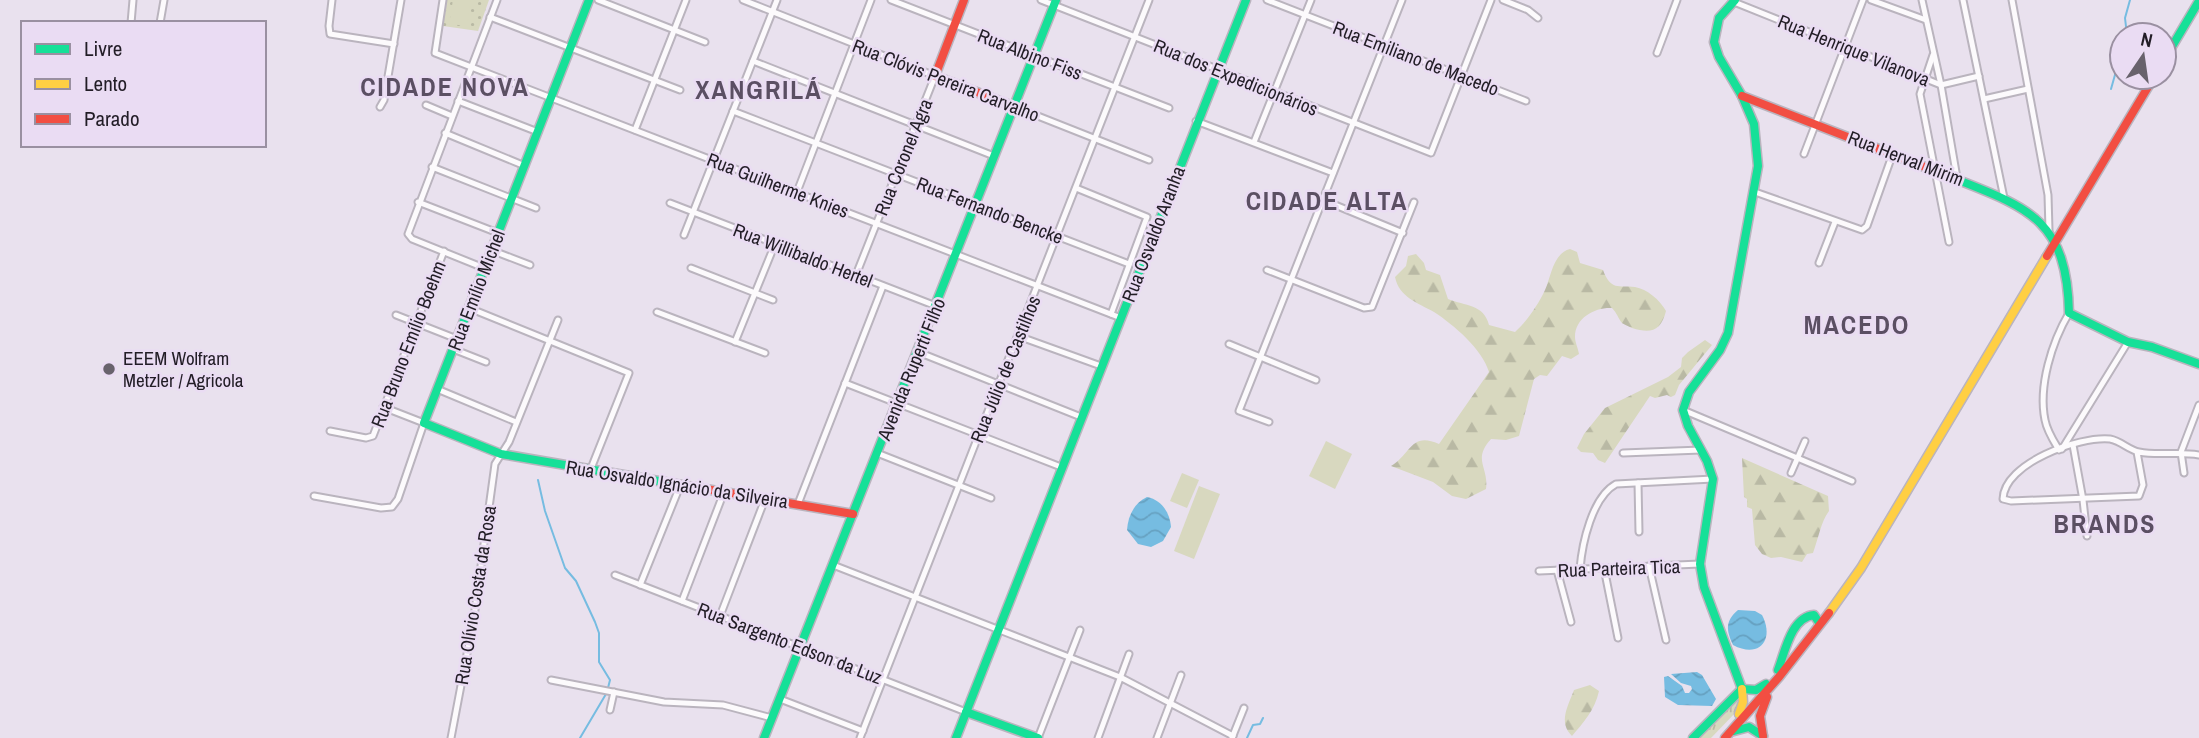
<svg xmlns="http://www.w3.org/2000/svg" width="2199" height="738" viewBox="0 0 2199 738" font-family="'Archivo Narrow',sans-serif">
  <defs>
    <pattern id="grass-tufts" width="24" height="20" patternUnits="userSpaceOnUse" patternTransform="scale(1.75)"><rect width="24" height="20" fill="#d8d8bf"/><path d="M3 7l-1-3M5 7V3M7 7l1-3M15 17l-1-3M17 17v-4M19 17l1-3" fill="none" stroke="#b9b9a4"/></pattern>
    <pattern id="forest-firs" width="22" height="20" patternUnits="userSpaceOnUse" patternTransform="scale(1.75)"><rect width="22" height="20" fill="#d8d8bf"/><path d="M5 1l3.5 6h-7zM16 11l3.5 6h-7z" fill="#b9b9a4"/></pattern>
    <pattern id="park-dots" width="8" height="8" patternUnits="userSpaceOnUse" patternTransform="scale(1.75)"><rect width="8" height="8" fill="#d8d8bf"/><path d="M2 2h.1M6 6h.1" fill="none" stroke="#b9b9a4" stroke-width="1.8" stroke-linecap="round"/></pattern>
    <pattern id="water-waves" width="16" height="10" patternUnits="userSpaceOnUse" patternTransform="scale(1.75)"><rect width="16" height="10" fill="#76bce1"/><path d="M0 5q4-4 8 0t8 0" fill="none" stroke="#66a1c1"/></pattern>
  </defs>
  <rect width="100%" height="100%" fill="#e9e1ee"/>
  <polygon fill="url(#grass-tufts)" points="1737,700 1738,710 1711,738 1696,738"/>
  <g fill="url(#forest-firs)">
    <path d="M1570 249 1577 252 1580 263 1603 270C1611 291 1618 285 1635 287 1647 289 1660 300 1666 311 1661 331 1651 334 1632 328 1630 327 1623 324 1622 323 1618 318 1617 313 1612 308 1596 307 1575 317 1575 337 1575 342 1578 348 1579 354L1571 359 1562 356 1547 376 1540 375 1534 379 1519 436 1506 440 1491 439C1472 460 1489 467 1486 489L1466 499 1452 496 1433 482 1391 466C1411 454 1411 431 1439 444L1489 372C1482 349 1454 325 1434 312 1418 303 1399 297 1395 277L1406 266 1408 256 1416 254 1424 263 1426 270 1440 275 1448 299C1465 306 1484 304 1489 325L1515 332C1527 321 1538 305 1545 290 1551 277 1553 253 1570 249Z"/>
    <polygon points="1705,340 1712,345 1679,385 1675,395 1671,397 1667,395 1655,398 1650,396 1605,463 1598,460 1593,453 1581,452 1577,448 1584,434 1605,408 1668,377 1681,367 1682,358 1688,352"/>
    <path d="M1742 458 1828 496 1829 511C1821 521 1818 540 1813 553L1807 554 1802 562 1781 557 1771 558 1762 554 1755 545 1752 509 1747 507V499L1744 497Z"/>
    <path d="M1590 685 1599 691C1595 710 1583 723 1572 736 1558 722 1568 706 1574 690Z"/>
  </g>
  <polygon fill="url(#park-dots)" points="447,0 489,0 478,31 443,26"/>
  <g fill="#d8d8bf">
    <polygon points="453,0 471,0 467,26 449,24"/>
    <polygon points="1326,441 1352,454 1335,489 1309,476"/>
    <polygon points="1182,473 1199,480 1187,508 1170,501"/>
    <polygon points="1199,486 1220,494 1194,559 1174,551"/>
  </g>
  <g fill="url(#water-waves)">
    <path d="M1147 497C1162 500 1170 513 1171 527L1163 541 1151 547 1138 544 1127 530C1128 516 1134 503 1147 497Z"/>
    <path d="M1738 610 1755 611 1762 615C1775 640 1759 659 1733 645 1726 630 1725 621 1738 610Z"/>
    <polygon points="1697,672 1702,675 1716,699 1712,706 1678,705 1665,697 1664,677 1668,676 1682,686 1685,693 1689,693 1692,689 1691,686 1681,683 1671,674"/>
  </g>
  <g fill="none" stroke-linecap="round" stroke-linejoin="round">
    <g stroke="#76bce1" stroke-width="2">
      <polyline points="2127,35 2125,18 2130,0"/>
      <polyline points="2111,89 2122,50"/>
      <polyline points="538,480 545,511 565,568 576,581 595,622 599,633 599,662 610,680 608,688"/>
      <polyline points="580,738 606,694"/>
      <polyline points="1247,738 1253,725 1260,724 1263,718"/>
    </g>
    <g stroke="#bab4be" stroke-width="9">
      <g id="street">
        <polyline points="332,0 329,26 330,34 394,44"/>
        <polyline points="443,0 435,53 1121,318"/>
        <polyline points="598,0 705,42"/>
        <polyline points="743,0 935,76 856,275"/>
        <polyline points="891,0 1169,108"/>
        <polyline points="1041,0 1431,153 1491,0"/>
        <polyline points="1267,0 1526,101"/>
        <polyline points="1503,0 1528,10 1538,18"/>
        <polyline points="1871,0 1926,20"/>
        <polyline points="1922,0 1941,85 1957,178"/>
        <polyline points="1963,0 2004,198"/>
        <polyline points="2012,0 2048,195 2049,230"/>
        <polyline points="1734,2 1941,85 1979,76"/>
        <polyline points="490,17 680,90"/>
        <polyline points="131,23 133,0"/>
        <polyline points="160,23 164,0"/>
        <polyline points="1657,53 1677,0"/>
        <polyline points="1933,55 1920,94 1949,242"/>
        <polyline points="753,61 994,156"/>
        <polyline points="1984,99 2028,89"/>
        <polyline points="458,101 538,132"/>
        <polyline points="426,105 452,116"/>
        <polyline points="380,107 384,100 401,0"/>
        <polyline points="1015,107 1149,160"/>
        <polyline points="733,111 1129,264"/>
        <polyline points="1196,121 1333,173"/>
        <polyline points="635,130 686,0"/>
        <polyline points="445,133 525,166"/>
        <polyline points="1254,142 1311,0"/>
        <polyline points="1804,154 1863,0"/>
        <polyline points="432,167 536,208"/>
        <polyline points="1076,188 1147,217 1111,314"/>
        <polyline points="797,192 871,0"/>
        <polyline points="1755,192 1862,230 1867,226 1893,153"/>
        <polyline points="1323,200 1403,233"/>
        <polyline points="418,202 498,233"/>
        <polyline points="670,203 936,306"/>
        <polyline points="684,235 777,0"/>
        <polyline points="491,250 530,265"/>
        <polyline points="1819,263 1835,222"/>
        <polyline points="484,268 412,239 408,234 497,0"/>
        <polyline points="691,268 773,300"/>
        <polyline points="1267,270 1364,308 1372,307 1414,202"/>
        <polyline points="469,308 629,373 590,471"/>
        <polyline points="657,312 765,353"/>
        <polyline points="396,315 457,339"/>
        <polyline points="1018,336 1101,366"/>
        <polyline points="735,342 775,244"/>
        <polyline points="1229,344 1316,380"/>
        <polyline points="453,349 486,362"/>
        <polyline points="918,352 1081,417"/>
        <polyline points="845,383 1061,467"/>
        <polyline points="437,389 516,422"/>
        <polyline points="1683,410 1852,481"/>
        <polyline points="1269,422 1239,411 1402,0"/>
        <polyline points="330,431 366,438 373,436 444,251"/>
        <polyline points="2073,445 2083,500 2087,536"/>
        <polyline points="2062,449 2128,342"/>
        <path d="M2059 450C2053 440 2047 431 2045 420 2038 386 2052 342 2069 313"/>
        <path d="M2137 452 2143 485 2139 496 2011 501 2003 499C2004 463 2079 436 2110 439 2121 441 2129 450 2139 452 2159 456 2179 451 2199 455"/>
        <polyline points="877,453 991,498"/>
        <polyline points="1623,453 1701,450"/>
        <polyline points="1791,473 1805,441"/>
        <polyline points="2184,473 2181,452 2199,405"/>
        <polyline points="1638,483 1639,532"/>
        <polyline points="314,496 381,508 392,507 398,499 424,423 383,407"/>
        <polyline points="798,504 883,286"/>
        <polyline points="833,565 1120,677 1233,736"/>
        <polyline points="1649,566 1666,640"/>
        <polyline points="1604,568 1618,638"/>
        <path d="M1580 569C1582 544 1592 497 1616 484L1713 479"/>
        <polyline points="1557,570 1571,622"/>
        <polyline points="1539,571 1700,564"/>
        <polyline points="615,575 966,712"/>
        <polyline points="640,585 680,486"/>
        <polyline points="682,601 724,492"/>
        <polyline points="720,616 765,499"/>
        <polyline points="551,680 664,702 723,705 772,718"/>
        <polyline points="780,699 863,731"/>
        <polyline points="610,710 614,692"/>
        <polyline points="451,738 474,617 495,464 509,442 558,320"/>
        <polyline points="860,738 1149,0"/>
        <polyline points="1038,738 1080,630"/>
        <polyline points="1098,738 1129,654"/>
        <polyline points="1157,738 1181,675"/>
        <polyline points="1232,738 1244,708"/>
      </g>
    </g>
    <g stroke="#bab4be" stroke-width="11">
      <g id="fast">
        <polyline points="589,0 424,423 501,454 676,484"/>
        <polyline points="1735,0 1719,18 1714,42 1719,57 1742,96 1754,124 1758,166 1728,333 1720,350 1689,392 1683,410 1688,426 1707,461 1713,479 1700,564 1704,587 1742,689"/>
        <polyline points="2164,60 2199,1"/>
        <path d="M1948 176C2026 207 2067 217 2069 313L2128 342 2152 347 2199 364"/>
        <path d="M1778 670C1785 652 1791 617 1814 615L1818 621"/>
        <polyline points="1742,689 1756,690 1766,684"/>
        <polyline points="966,712 1038,738"/>
        <polyline points="1734,731 1749,727 1763,736"/>
        <polyline points="764,738 1056,0"/>
        <polyline points="956,738 1246,0"/>
        <polyline points="1693,738 1742,689"/>
      </g>
    </g>
    <g stroke="#bab4be" stroke-width="11">
      <g id="slow">
        <polyline points="1829,613 1861,568 2047,256"/>
        <polyline points="1739,714 1743,702 1742,689"/>
      </g>
    </g>
    <g stroke="#bab4be" stroke-width="11">
      <g id="jam">
        <polyline points="964,0 935,76 1015,107"/>
        <polyline points="1742,96 1948,176"/>
        <polyline points="2047,256 2154,77"/>
        <polyline points="676,484 853,514"/>
        <polyline points="1763,736 1760,716 1767,697"/>
        <polyline points="1725,738 1779,677 1829,613"/>
      </g>
    </g>
    <use href="#street" stroke="#fcfafc" stroke-width="5"/>
    <use href="#fast" stroke="#16e098" stroke-width="8"/>
    <use href="#slow" stroke="#ffcf43" stroke-width="8"/>
    <use href="#jam" stroke="#f24e42" stroke-width="8"/>
  </g>
  <circle fill="#68626c" stroke="#eadcf3" stroke-width="2.5" cx="109" cy="369" r="7"/>
  <g text-anchor="middle" stroke-width="5" stroke-linejoin="round" paint-order="stroke">
    <g font-size="19" fill="#221d26" stroke="#eadcf3">
      <text transform="translate(1854 50) rotate(22)" y="7">Rua Henrique Vilanova</text>
      <text transform="translate(1030 54) rotate(21)" y="7">Rua Albino Fiss</text>
      <text transform="translate(1416 58) rotate(21)" y="7">Rua Emiliano de Macedo</text>
      <text transform="translate(1236 77) rotate(22)" y="7">Rua dos Expedicionários</text>
      <text transform="translate(946 80) rotate(21)" y="7">Rua Clóvis Pereira Carvalho</text>
      <text transform="translate(903 157) rotate(-68)" y="7">Rua Coronel Agra</text>
      <text transform="translate(1906 158) rotate(21)" y="7">Rua Herval Mirim</text>
      <text transform="translate(778 185) rotate(21)" y="7">Rua Guilherme Knies</text>
      <text transform="translate(990 210) rotate(21)" y="7">Rua Fernando Bencke</text>
      <text transform="translate(1153 234) rotate(-69)" y="7">Rua Osvaldo Aranha</text>
      <text transform="translate(803 255) rotate(21)" y="7">Rua Willibaldo Hertel</text>
      <text transform="translate(476 290) rotate(-69)" y="7">Rua Emílio Michel</text>
      <text transform="translate(408 344) rotate(-69)" y="7">Rua Bruno Emílio Boehm</text>
      <text transform="translate(911 369) rotate(-68)" y="7">Avenida Ruperti Filho</text>
      <text transform="translate(1005 369) rotate(-68)" y="7">Rua Júlio de Castilhos</text>
      <text transform="translate(677 484) rotate(9)" y="7">Rua Osvaldo Ignácio da Silveira</text>
      <text transform="translate(1619 568) rotate(-2)" y="7">Rua Parteira Tica</text>
      <text transform="translate(475 595) rotate(-81)" y="7">Rua Olívio Costa da Rosa</text>
      <text transform="translate(790 643) rotate(21)" y="7">Rua Sargento Edson da Luz</text>
    </g>
    <g font-size="19" fill="#221d26" stroke="#eadcf3" text-anchor="start">
      <text x="123" y="365">EEEM Wolfram<tspan x="123" dy="22">Metzler / Agricola</tspan></text>
    </g>
    <g font-size="26" font-weight="bold" letter-spacing="2" fill="#5b4f63" stroke="#eadcf3">
      <text x="445" y="96">CIDADE NOVA</text>
      <text x="759" y="99">XANGRILÁ</text>
      <text x="1327" y="210">CIDADE ALTA</text>
      <text x="1857" y="334">MACEDO</text>
      <text x="2105" y="533">BRANDS</text>
    </g>
  </g>
  <rect x="21" y="21" width="245" height="126" fill="#eadcf3" stroke="#9a90a1" stroke-width="2"/>
  <rect x="35" y="44" width="35" height="10" fill="#16e098" stroke="#9a90a1" stroke-width="2"/>
  <text x="84" y="56" font-size="21" fill="#221d26">Livre</text>
  <rect x="35" y="79" width="35" height="10" fill="#ffcf43" stroke="#9a90a1" stroke-width="2"/>
  <text x="84" y="91" font-size="21" fill="#221d26">Lento</text>
  <rect x="35" y="114" width="35" height="10" fill="#f24e42" stroke="#9a90a1" stroke-width="2"/>
  <text x="84" y="126" font-size="21" fill="#221d26">Parado</text>
  <g transform="translate(2143 56) rotate(13)"><circle r="33" fill="#eadcf3" stroke="#9a90a1" stroke-width="2"/>
  <path d="M0-5L12 26L0 18L-12 26Z" fill="#68626c"/>
  <text y="-10" font-size="19" font-weight="bold" text-anchor="middle" fill="#221d26">N</text>
  </g>
</svg>
